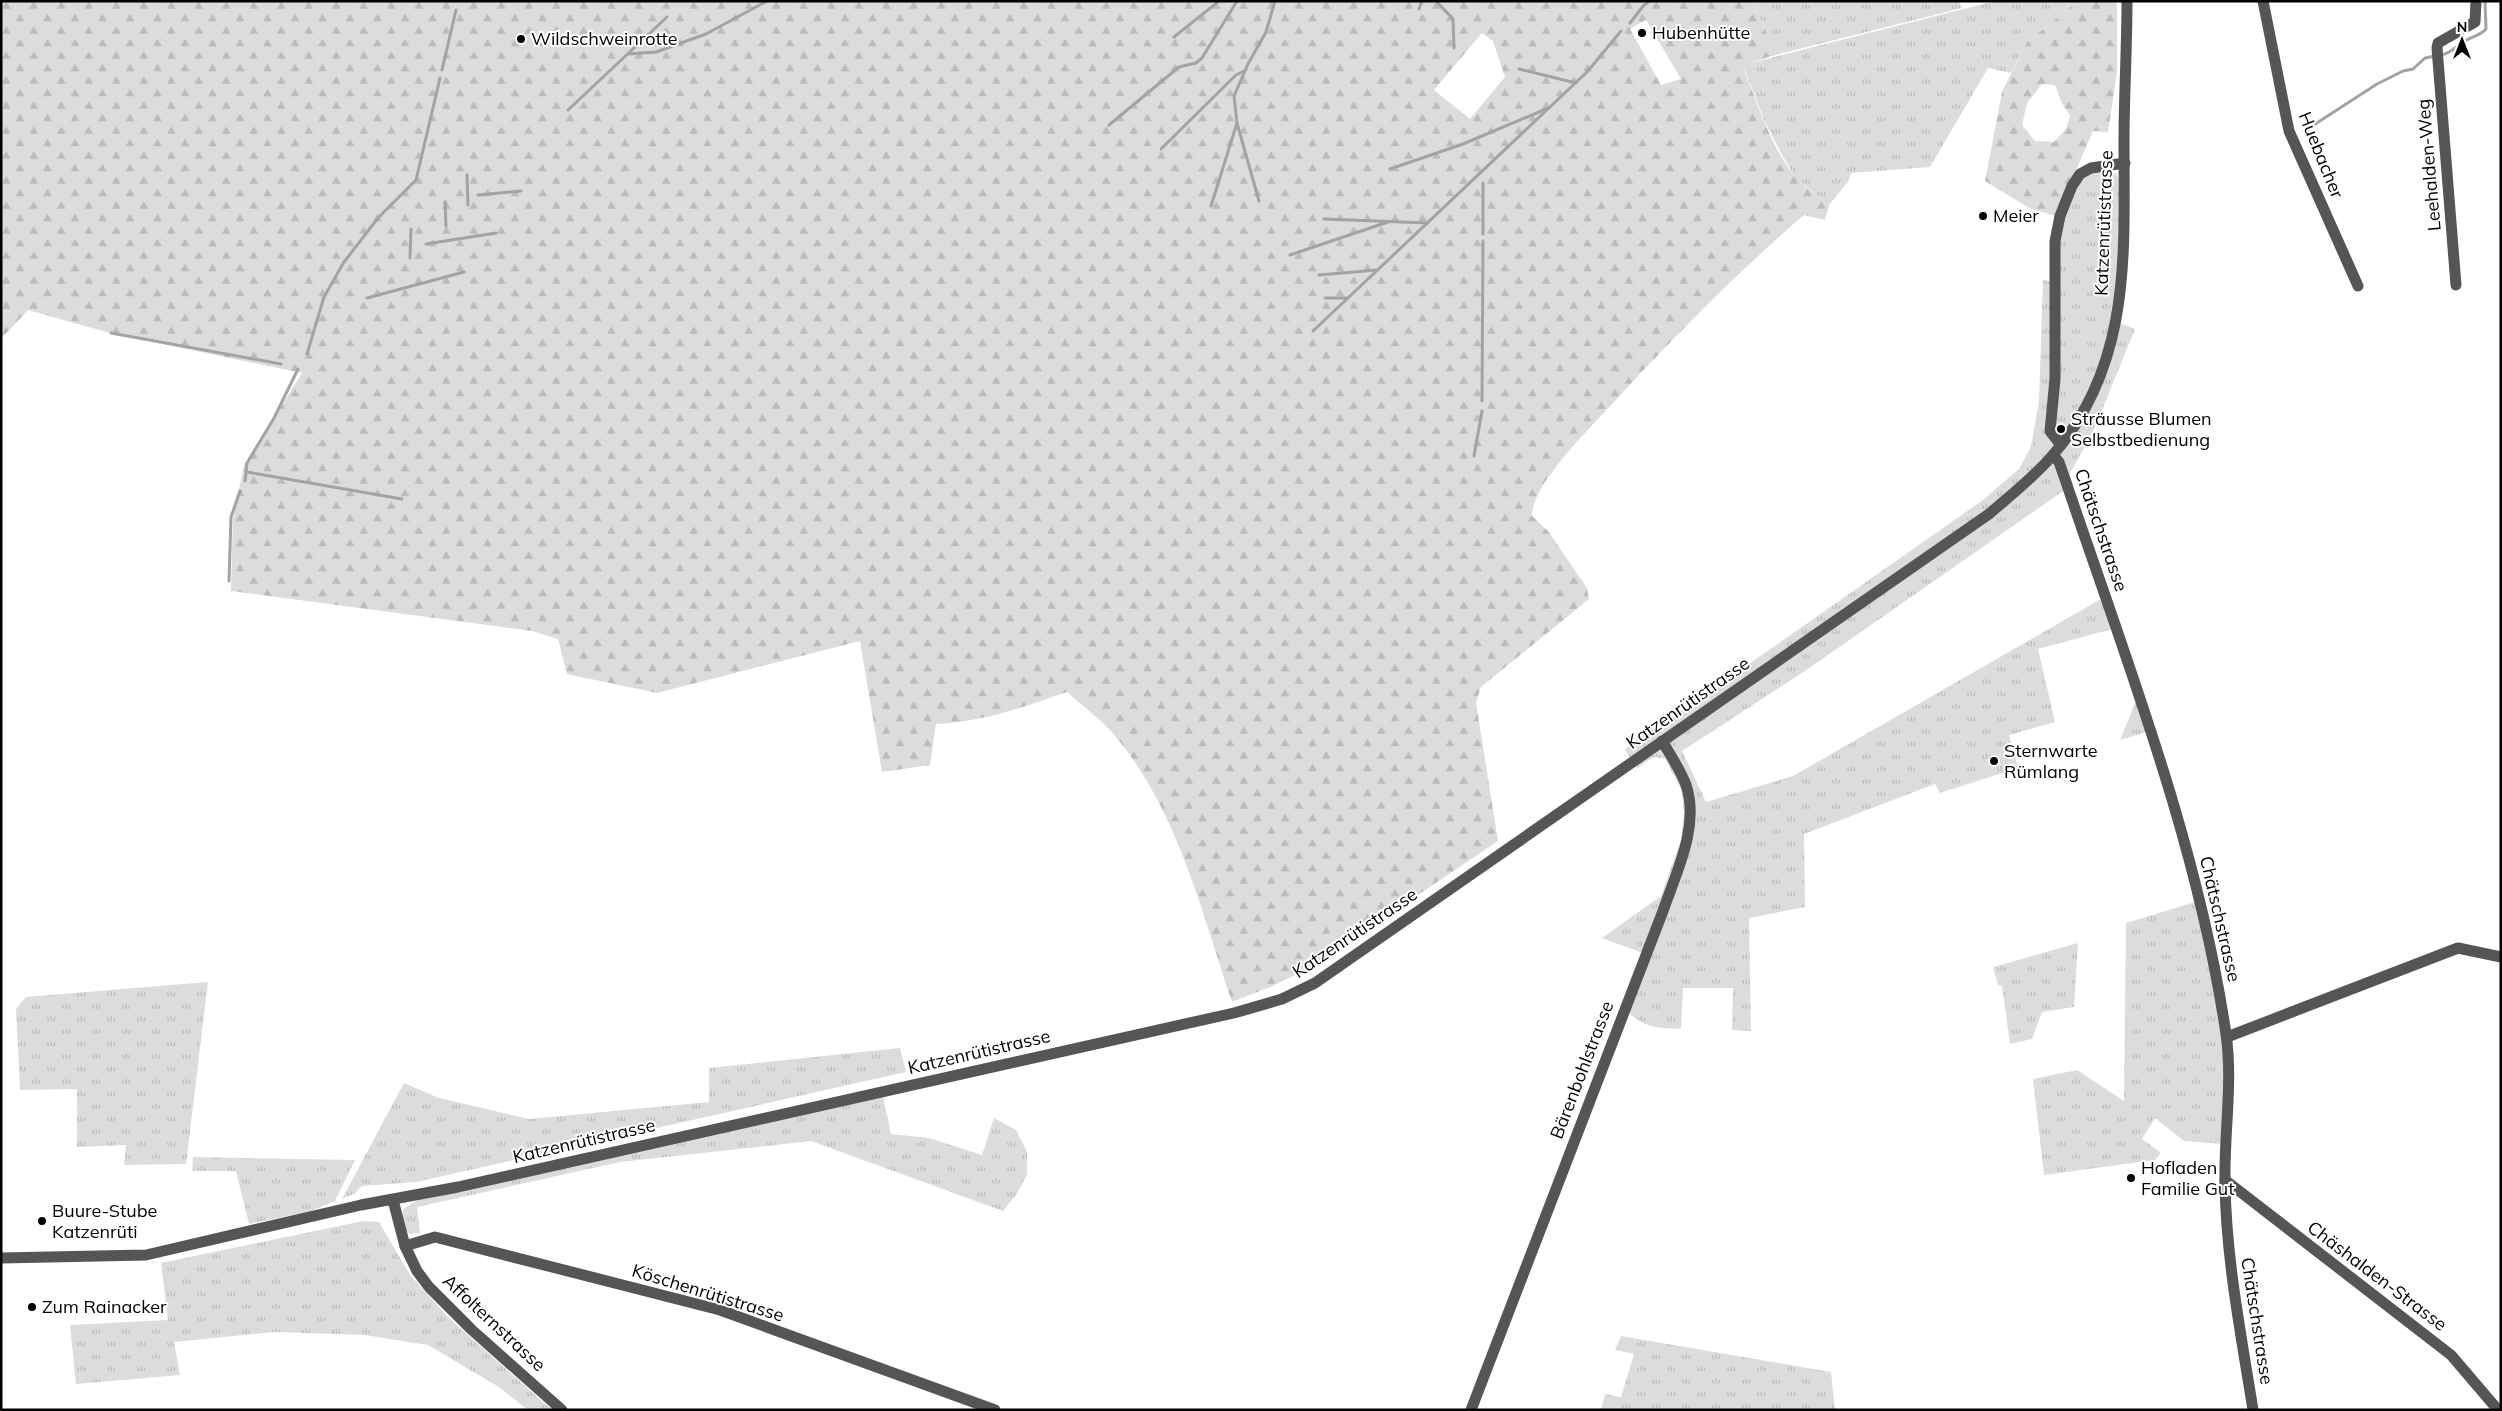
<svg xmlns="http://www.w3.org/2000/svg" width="2502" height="1411" viewBox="0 0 2502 1411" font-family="Mulish,sans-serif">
  <defs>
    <pattern id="grass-tufts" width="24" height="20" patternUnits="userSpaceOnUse" patternTransform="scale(1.25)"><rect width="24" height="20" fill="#dcdcdc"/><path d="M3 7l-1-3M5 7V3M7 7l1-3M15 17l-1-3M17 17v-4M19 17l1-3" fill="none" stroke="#bbb"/></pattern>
    <pattern id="forest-firs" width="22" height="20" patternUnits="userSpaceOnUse" patternTransform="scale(1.25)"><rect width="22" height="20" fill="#dcdcdc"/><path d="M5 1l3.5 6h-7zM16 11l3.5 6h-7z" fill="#bbb"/></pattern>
  </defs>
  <rect width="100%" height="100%" fill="#fff"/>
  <g fill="url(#grass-tufts)">
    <polygon points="1752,1 1959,1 1962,8 1771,56 1770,40"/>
    <polygon points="1995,1 2078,1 2027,42 2011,73 1988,68 1930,167 1851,173 1848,182 1829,205 1796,178 1781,153 1765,122 1743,65"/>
    <path d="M2110 169 2117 175 2120 182V265L2112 320 2135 329 2093 432 2069 475 2066 489 1805 671 1682 751 1706 802 1793 776 2101 599 2112 629 2038 649 2055 722 2009 735 2018 768 1940 793 1935 784 1804 834 1805 907 1749 918 1751 1031 1732 1030 1733 988H1683L1681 1029C1658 1028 1645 1028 1628 1012L1648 955 1602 938 1661 896 1681 840 1684 811 1681 789 1665 759 1654 757 1637 768 1625 750 1650 727 1682 711 1983 500 2019 469 2031 447 2039 401 2043 280 2057 282 2058 234 2078 180 2090 172Z"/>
    <polygon points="2136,701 2147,732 2120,740"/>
    <polygon points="2195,902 2224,1038 2223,1144 2184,1141 2155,1118 2142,1139 2161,1153 2155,1160 2044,1175 2033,1079 2077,1070 2124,1101 2126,923"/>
    <polygon points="2078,943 2074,1007 2042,1012 2032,1039 2010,1044 2002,986 1998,985 1993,967"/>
    <polygon points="208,982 186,1164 124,1165 126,1145 77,1147 77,1089 20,1090 16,1009 26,997"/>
    <polygon points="900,1048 906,1072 416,1182 362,1186 354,1194 342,1199 404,1083 439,1098 529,1119 709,1102 709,1068"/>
    <polygon points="883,1097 891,1134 929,1138 982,1155 994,1118 1016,1130 1027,1152 1027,1175 1016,1195 1003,1211 811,1141 620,1162 417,1207 420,1233 410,1234 403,1228 403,1209 418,1200"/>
    <polygon points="193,1157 355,1160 335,1201 311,1211 249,1224 236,1171 192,1171"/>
    <polygon points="363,1221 379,1222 410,1275 448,1317 552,1410 528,1410 499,1387 428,1345 365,1335 274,1332 174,1342 180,1375 76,1384 70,1325 168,1320 161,1263"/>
    <polygon points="1621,1336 1831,1372 1835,1410 1601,1410 1605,1394 1621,1397 1634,1354 1615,1350"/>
  </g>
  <g fill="url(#forest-firs)" fill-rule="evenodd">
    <path d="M1 1H1752L1770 40 1771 56 1743 66C1757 102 1770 147 1796 177 1805 188 1819 196 1829 205L1825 220 1804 215C1741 269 1682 329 1625 390 1600 418 1572 444 1550 475 1542 485 1532 503 1532 516L1548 531 1587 588 1589 599 1481 687 1476 703 1498 841 1308 969 1270 987 1232 1002C1202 913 1179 816 1120 742 1106 723 1085 708 1067 692 1021 708 985 721 936 724L930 765 882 772 860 641 657 693 567 674 558 639 532 631 231 591 233 518 244 465 302 373 106 332 28 310 1 339ZM1646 20 1681 79H1680L1661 85 1630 29ZM1482 33 1493 41 1505 77 1470 119 1434 90Z"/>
    <path d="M2078 1H2117V72L2108 132 2093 131 2056 216 2029 208 1985 181 2002 92 2027 42ZM2042 84 2055 85 2062 103 2070 116 2066 129 2054 142 2035 141 2022 125 2027 103Z"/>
  </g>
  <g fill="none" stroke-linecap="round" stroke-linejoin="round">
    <g stroke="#a3a3a3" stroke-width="3">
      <polyline points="1436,1 1453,19 1454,48"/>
      <polyline points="1419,9 1422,1"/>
      <polyline points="1630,23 1644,5 1650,1"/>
      <polyline points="1174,37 1219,1"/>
      <polyline points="628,54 656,52 706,34 767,1"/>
      <path d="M2441 55C2452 53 2456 46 2465 41 2472 36 2480 36 2486 29L2485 1"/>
      <polyline points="1519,69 1576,83"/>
      <polyline points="442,70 456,10"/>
      <polyline points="568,110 667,17"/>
      <polyline points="1109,125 1179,67 1196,63 1202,58 1237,1"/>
      <polyline points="2309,128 2377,84 2403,71 2413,69 2425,58 2435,56"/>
      <polyline points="1161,149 1236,75 1246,70"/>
      <polyline points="1390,169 1463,144 1546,109"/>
      <polyline points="467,175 468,205"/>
      <polyline points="1483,183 1483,234"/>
      <polyline points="478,195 521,191"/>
      <polyline points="1259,201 1237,123 1234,96 1248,64 1266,32 1275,1"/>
      <polyline points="445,202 446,226"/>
      <polyline points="1211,206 1237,123"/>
      <polyline points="1324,219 1428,223"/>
      <polyline points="426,244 496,233"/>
      <polyline points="1290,255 1388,222"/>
      <polyline points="410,258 411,229"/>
      <polyline points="1319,275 1377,270"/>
      <polyline points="367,298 464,272"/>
      <polyline points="1325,298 1347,298"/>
      <polyline points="1313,331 1587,72 1621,31"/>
      <polyline points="111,333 281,364"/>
      <polyline points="307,354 324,297 344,262 378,218 416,180 440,78"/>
      <polyline points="1482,401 1483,241"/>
      <polyline points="1474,456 1482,411"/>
      <polyline points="247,472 402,499"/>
      <polyline points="245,481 247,463 274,418 298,369"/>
      <polyline points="229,581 231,517 240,491"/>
    </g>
    <g stroke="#555" stroke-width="11">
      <polyline points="2263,1 2289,131 2358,286"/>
      <polyline points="2456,285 2437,48 2438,43 2475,22 2476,1"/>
      <polyline points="2061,445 2050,431 2055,379 2055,241 2060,216 2072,186 2080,174 2091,168 2125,163"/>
      <path d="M2053 455 2059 462 2066 482C2127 663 2198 844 2226 1034 2233 1083 2224 1132 2225 1182 2226 1259 2241 1334 2253 1410"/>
      <polyline points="2227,1037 2458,948 2501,957"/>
      <polyline points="2225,1180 2451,1355 2498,1410"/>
      <polyline points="393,1200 405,1246 417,1271 429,1287 472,1330 562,1410"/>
      <polyline points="405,1246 435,1237 720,1310 995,1410"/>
      <path d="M1 1258 146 1255 361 1205 458 1187 1234 1013 1282 999 1315 983 1989 514C2011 495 2034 477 2053 455 2132 363 2124 254 2124 142 2124 95 2127 48 2127 1"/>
      <path d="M1471 1410 1663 911C1676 873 1700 826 1686 785 1680 769 1671 756 1662 741"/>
    </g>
  </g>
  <g fill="#000" stroke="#fff" stroke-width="2">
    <circle cx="1642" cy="33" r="5"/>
    <circle cx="521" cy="39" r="5"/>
    <circle cx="1983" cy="216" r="5"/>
    <circle cx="2061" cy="429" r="5"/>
    <circle cx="1994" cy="761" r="5"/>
    <circle cx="2131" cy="1178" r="5"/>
    <circle cx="42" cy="1221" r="5"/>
    <circle cx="32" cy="1307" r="5"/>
  </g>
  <g text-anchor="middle" stroke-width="4" stroke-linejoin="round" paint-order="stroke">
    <g font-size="18" fill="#000" stroke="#fff" text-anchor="start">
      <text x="1652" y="39">Hubenhütte</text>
      <text x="531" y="45">Wildschweinrotte</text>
      <text x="1993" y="222">Meier</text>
      <text x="2071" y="425">Sträusse Blumen<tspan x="2071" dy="21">Selbstbedienung</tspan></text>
      <text x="2004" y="757">Sternwarte<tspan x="2004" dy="21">Rümlang</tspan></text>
      <text x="2141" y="1174">Hofladen<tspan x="2141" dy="21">Familie Gut</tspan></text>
      <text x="52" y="1217">Buure-Stube<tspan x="52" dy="21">Katzenrüti</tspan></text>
      <text x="42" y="1313">Zum Rainacker</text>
    </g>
    <g font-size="18" fill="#000" stroke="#fff">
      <text transform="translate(2321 155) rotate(68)" y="6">Huebacher</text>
      <text transform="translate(2429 165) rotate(-95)" y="6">Leehalden-Weg</text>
      <text transform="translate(2104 223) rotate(-88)" y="6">Katzenrütistrasse</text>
      <text transform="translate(2101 530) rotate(71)" y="6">Chätschstrasse</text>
      <text transform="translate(1688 703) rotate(-35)" y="6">Katzenrütistrasse</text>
      <text transform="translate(2220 919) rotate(77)" y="6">Chätschstrasse</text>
      <text transform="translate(1355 933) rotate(-34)" y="6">Katzenrütistrasse</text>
      <text transform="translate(979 1052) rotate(-13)" y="6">Katzenrütistrasse</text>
      <text transform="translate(1582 1070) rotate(-69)" y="6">Bärenbohlstrasse</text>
      <text transform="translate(584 1141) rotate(-13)" y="6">Katzenrütistrasse</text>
      <text transform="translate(2377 1276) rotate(37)" y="6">Chäshalden-Strasse</text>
      <text transform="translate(708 1293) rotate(17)" y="6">Köschenrütistrasse</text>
      <text transform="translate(2257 1321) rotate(81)" y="6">Chätschstrasse</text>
      <text transform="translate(494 1323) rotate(43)" y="6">Affolternstrasse</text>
    </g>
  </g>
  <rect width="2502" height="1411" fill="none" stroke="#000000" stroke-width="5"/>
  <g transform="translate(2462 40)" stroke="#ffffff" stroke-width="4" paint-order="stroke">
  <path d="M0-4L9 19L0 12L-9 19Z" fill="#000000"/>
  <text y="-8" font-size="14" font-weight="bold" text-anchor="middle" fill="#000000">N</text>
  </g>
</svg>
